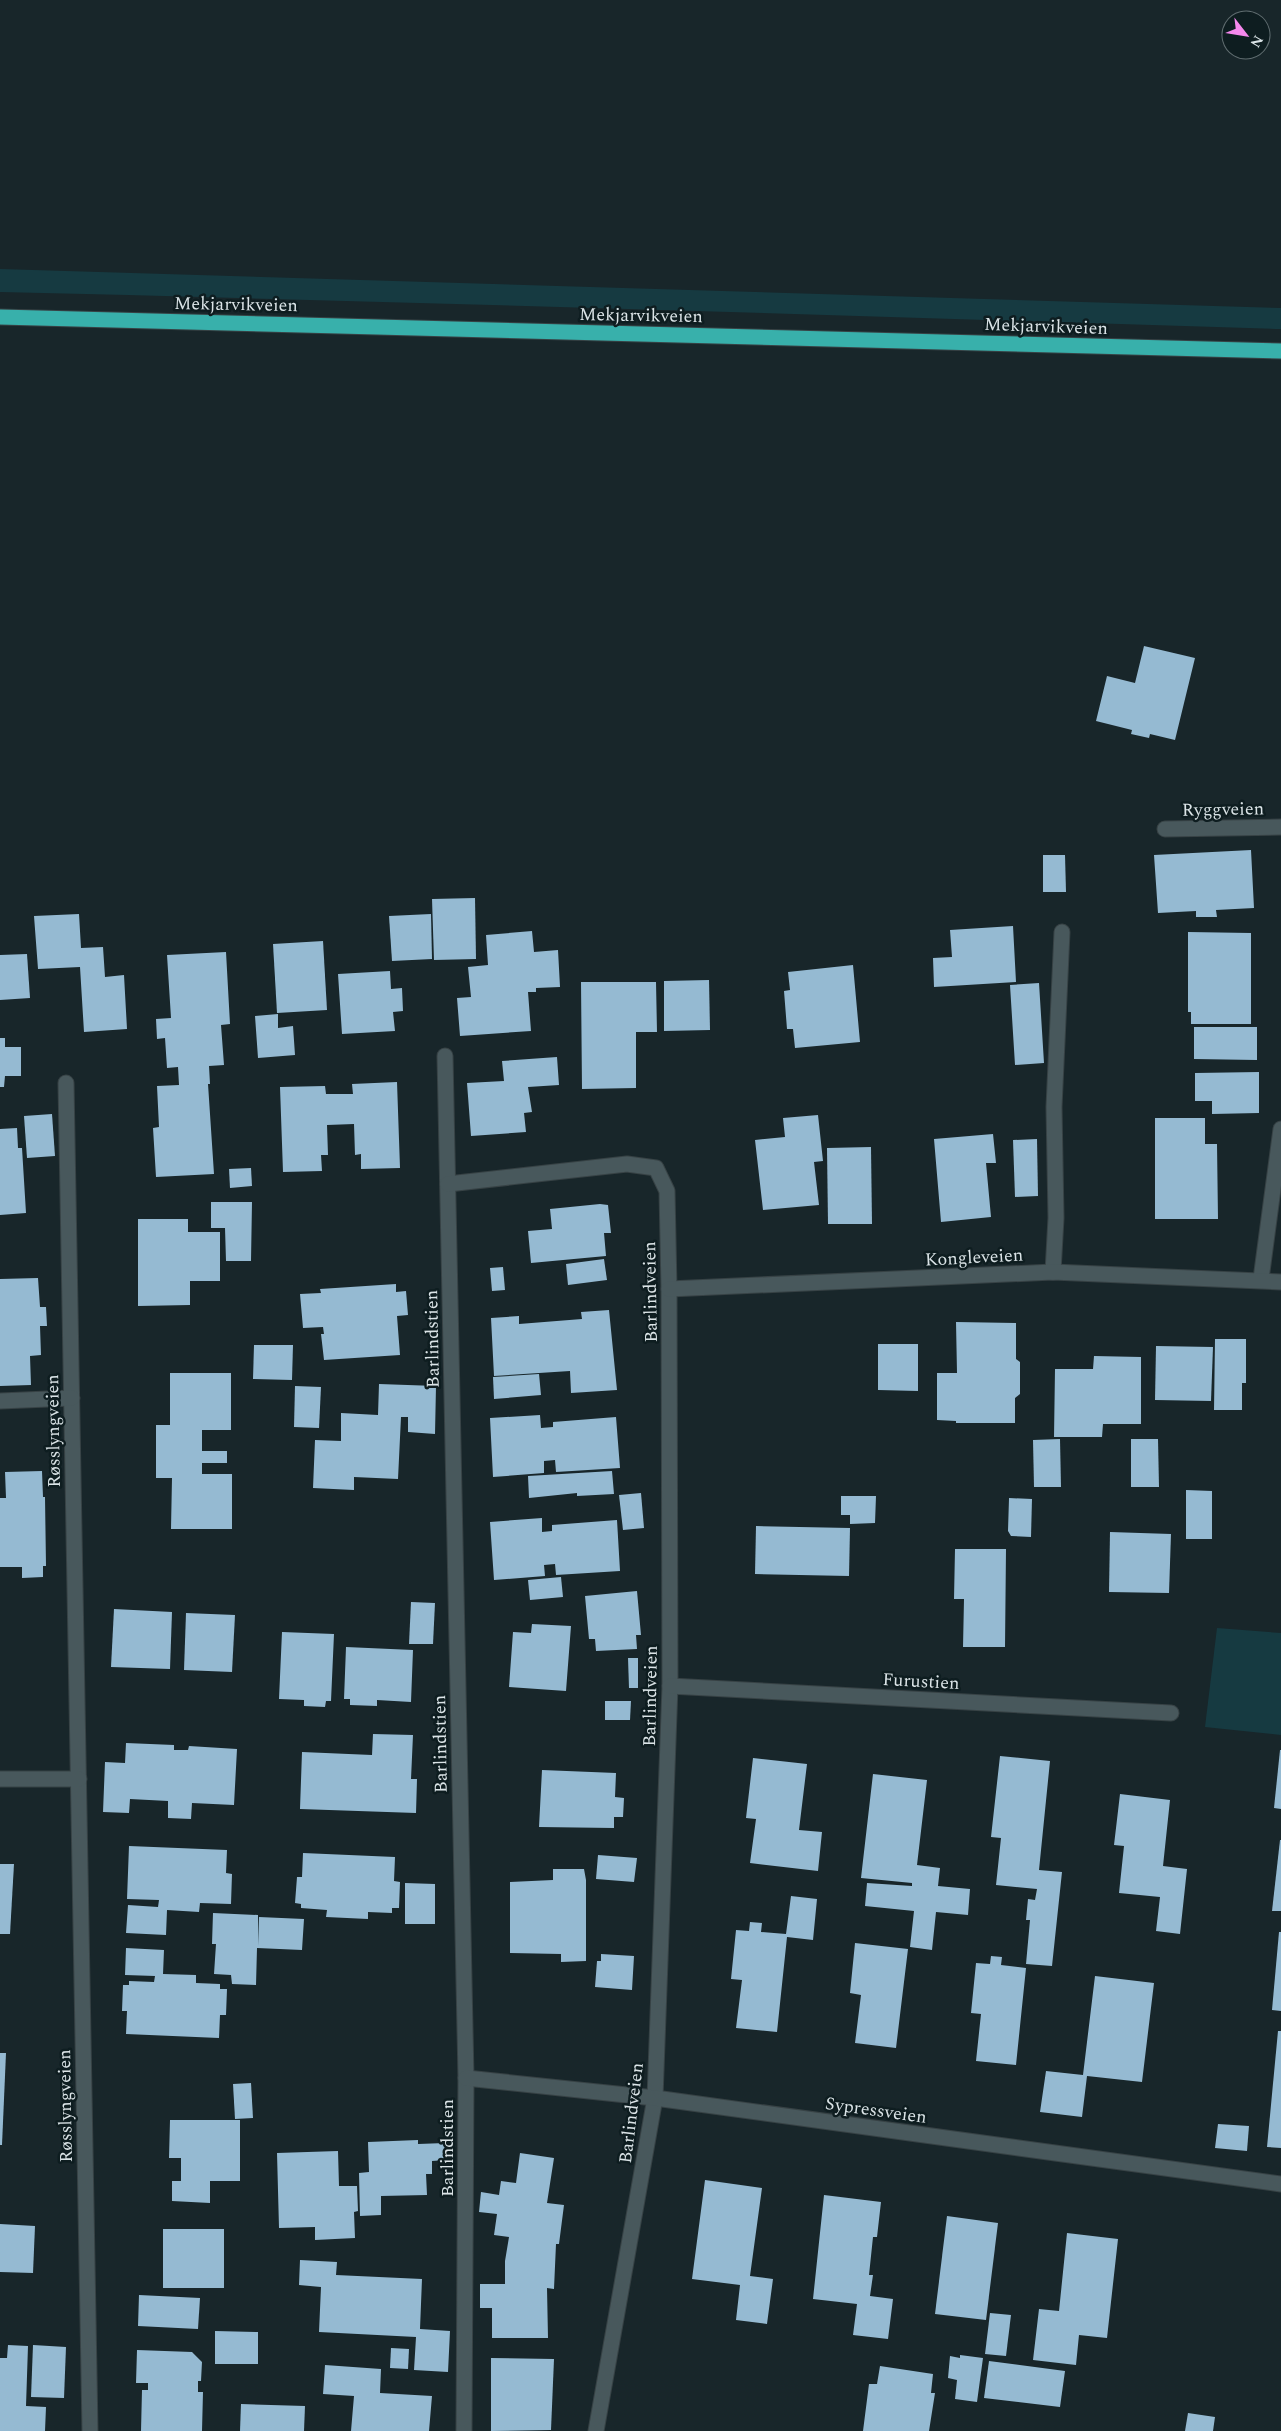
<svg xmlns="http://www.w3.org/2000/svg" width="1281" height="2431" viewBox="0 0 1281 2431" font-family="Spectral,serif">
  <rect width="100%" height="100%" fill="#18262a"/>
  <g fill="#163a41">
    <path d="M0 269 1281 308V329C854 316 427 302 0 292Z"/>
    <polygon points="1217,1628 1281,1633 1281,1735 1205,1727"/>
  </g>
  <g fill="#95bad2">
    <polygon points="1144,646 1195,658 1175,740 1150,734 1149,738 1131,734 1132,730 1096,721 1107,676 1135,683"/>
    <polygon points="1251,850 1254,908 1216,910 1217,917 1196,917 1196,911 1158,913 1154,855"/>
    <polygon points="1043,855 1065,855 1066,892 1043,892"/>
    <polygon points="475,898 476,959 434,960 432,899"/>
    <polygon points="79,914 81,948 103,947 105,977 124,975 127,1029 84,1032 80,967 38,969 34,916"/>
    <polygon points="431,914 432,959 392,961 389,916"/>
    <polygon points="1013,926 1016,982 934,987 933,958 952,957 950,930"/>
    <polygon points="532,931 534,952 558,950 560,987 536,988 536,992 528,992 531,1031 460,1036 457,998 471,997 468,967 488,965 486,935"/>
    <polygon points="1188,932 1251,933 1251,1024 1191,1024 1191,1012 1188,1012"/>
    <polygon points="323,941 327,1010 277,1013 273,944"/>
    <polygon points="226,952 230,1024 221,1025 224,1065 209,1066 210,1084 208,1084 214,1174 156,1177 153,1128 159,1127 157,1086 179,1085 178,1067 167,1068 165,1038 157,1039 156,1019 171,1018 167,955"/>
    <polygon points="27,954 30,998 0,1000 0,955"/>
    <polygon points="853,965 860,1042 795,1048 793,1029 787,1029 784,991 790,990 788,972"/>
    <polygon points="390,971 391,989 402,988 403,1011 393,1012 395,1031 342,1034 338,974"/>
    <polygon points="709,980 710,1030 664,1031 664,981"/>
    <polygon points="581,982 656,982 657,1032 636,1032 636,1088 582,1089"/>
    <polygon points="1039,983 1044,1063 1015,1065 1010,985"/>
    <polygon points="278,1014 278,1028 293,1026 295,1055 258,1058 255,1016"/>
    <polygon points="1194,1027 1257,1027 1257,1060 1194,1059"/>
    <polygon points="0,1038 5,1038 5,1047 21,1047 21,1076 5,1076 4,1087 0,1087"/>
    <polygon points="557,1057 559,1085 528,1087 532,1112 524,1113 526,1132 471,1136 467,1083 504,1081 502,1061"/>
    <polygon points="1259,1072 1259,1113 1212,1114 1212,1101 1195,1101 1195,1073"/>
    <polygon points="397,1082 400,1168 361,1169 361,1154 355,1155 354,1124 327,1125 328,1155 321,1155 322,1171 283,1172 280,1087 325,1086 326,1094 353,1094 352,1084"/>
    <polygon points="52,1114 55,1156 27,1158 24,1116"/>
    <polygon points="818,1115 823,1161 814,1162 819,1205 763,1210 755,1140 785,1137 783,1118"/>
    <polygon points="1155,1118 1205,1118 1205,1144 1217,1144 1218,1219 1155,1219"/>
    <polygon points="17,1128 18,1148 22,1148 26,1213 0,1215 0,1129"/>
    <polygon points="993,1134 996,1163 986,1163 991,1217 941,1222 934,1139"/>
    <polygon points="1037,1139 1038,1196 1015,1197 1013,1140"/>
    <polygon points="871,1147 872,1224 828,1224 827,1148"/>
    <polygon points="251,1168 252,1186 230,1188 229,1169"/>
    <polygon points="211,1202 252,1202 251,1261 226,1261 225,1228 211,1228"/>
    <polygon points="600,1204 608,1205 611,1233 604,1233 606,1256 531,1263 528,1231 552,1229 550,1209"/>
    <polygon points="138,1219 188,1219 188,1232 220,1232 220,1281 190,1281 190,1305 138,1306"/>
    <polygon points="604,1259 607,1280 568,1285 566,1264"/>
    <polygon points="503,1267 505,1290 492,1291 490,1268"/>
    <polygon points="38,1278 40,1307 46,1307 47,1326 40,1326 41,1355 30,1356 31,1385 0,1386 0,1279"/>
    <polygon points="396,1284 396,1292 406,1291 408,1315 397,1316 400,1355 324,1360 321,1334 324,1334 323,1327 303,1328 300,1294 321,1293 320,1289"/>
    <polygon points="609,1310 617,1390 571,1393 570,1371 494,1376 491,1318 519,1316 519,1324 582,1319 581,1312"/>
    <polygon points="956,1322 1016,1323 1016,1359 1020,1362 1020,1394 1015,1398 1015,1423 956,1423 956,1421 937,1420 937,1373 957,1373"/>
    <polygon points="1215,1339 1246,1339 1246,1383 1242,1383 1242,1410 1214,1410"/>
    <polygon points="878,1344 918,1344 918,1391 878,1390"/>
    <polygon points="254,1345 293,1345 292,1380 253,1379"/>
    <polygon points="1156,1346 1213,1347 1211,1401 1155,1400"/>
    <polygon points="1094,1356 1141,1357 1141,1424 1103,1424 1102,1437 1054,1437 1055,1369 1093,1369"/>
    <polygon points="170,1373 231,1373 231,1430 202,1430 202,1451 227,1451 227,1463 202,1463 202,1474 232,1474 232,1529 171,1529 172,1478 156,1478 156,1425 170,1425"/>
    <polygon points="539,1374 541,1395 494,1399 493,1377"/>
    <polygon points="379,1384 436,1386 435,1434 408,1432 408,1417 401,1417 398,1479 354,1477 354,1490 313,1488 315,1440 341,1441 341,1413 378,1415"/>
    <polygon points="295,1386 321,1387 319,1428 294,1427"/>
    <polygon points="540,1415 541,1428 553,1427 553,1422 616,1417 620,1468 556,1472 555,1460 544,1461 544,1473 493,1477 490,1418"/>
    <polygon points="1060,1439 1061,1487 1034,1487 1033,1440"/>
    <polygon points="1131,1439 1158,1439 1159,1487 1131,1487"/>
    <polygon points="42,1471 43,1497 45,1497 46,1566 43,1566 43,1577 22,1578 22,1567 0,1567 0,1498 6,1498 5,1472"/>
    <polygon points="612,1471 614,1494 577,1496 577,1493 529,1498 528,1476"/>
    <polygon points="1186,1490 1212,1491 1212,1539 1186,1539"/>
    <polygon points="641,1493 644,1528 623,1530 619,1495"/>
    <polygon points="841,1496 876,1496 875,1523 850,1524 850,1515 841,1515"/>
    <polygon points="1009,1498 1032,1499 1031,1537 1011,1536 1008,1531"/>
    <polygon points="542,1518 542,1532 552,1531 552,1525 617,1520 620,1571 556,1575 555,1564 544,1565 545,1576 494,1580 490,1522"/>
    <polygon points="756,1526 850,1528 849,1576 755,1574"/>
    <polygon points="1110,1532 1171,1534 1169,1593 1109,1592"/>
    <polygon points="955,1549 1006,1549 1005,1647 963,1647 964,1599 954,1599"/>
    <polygon points="561,1577 563,1597 530,1600 528,1580"/>
    <polygon points="637,1591 641,1635 636,1635 637,1649 596,1651 595,1639 589,1639 585,1596"/>
    <polygon points="411,1602 435,1603 433,1644 409,1644"/>
    <polygon points="114,1609 172,1612 170,1669 111,1667"/>
    <polygon points="186,1613 235,1615 232,1672 184,1670"/>
    <polygon points="532,1624 571,1626 566,1691 509,1687 513,1632 531,1633"/>
    <polygon points="282,1632 334,1634 331,1701 326,1701 325,1707 304,1706 304,1700 279,1699"/>
    <polygon points="346,1647 413,1650 411,1702 377,1700 377,1706 350,1705 350,1699 344,1699"/>
    <polygon points="628,1658 638,1658 638,1688 629,1688"/>
    <polygon points="605,1701 631,1701 630,1720 605,1720"/>
    <polygon points="373,1734 413,1735 411,1779 417,1779 416,1813 300,1809 302,1752 372,1755"/>
    <polygon points="126,1743 174,1745 174,1750 188,1750 189,1746 237,1749 234,1805 192,1803 191,1819 168,1818 168,1801 130,1799 129,1813 103,1812 105,1762 125,1763"/>
    <polygon points="1280,1750 1281,1750 1281,1809 1274,1808"/>
    <polygon points="1000,1756 1050,1761 1039,1870 1062,1872 1052,1966 1026,1964 1030,1920 1026,1920 1028,1899 1035,1900 1037,1889 996,1885 1001,1838 991,1837"/>
    <polygon points="753,1758 807,1764 799,1830 822,1832 818,1871 750,1863 756,1819 746,1818"/>
    <polygon points="542,1770 616,1773 615,1797 624,1798 623,1817 614,1817 614,1828 539,1827"/>
    <polygon points="873,1774 927,1780 917,1865 940,1868 938,1886 970,1889 968,1915 936,1912 932,1950 910,1947 914,1911 865,1906 867,1883 912,1886 912,1883 861,1878"/>
    <polygon points="1120,1794 1170,1800 1163,1866 1187,1869 1180,1934 1156,1931 1160,1897 1119,1893 1124,1846 1114,1845"/>
    <polygon points="1280,1840 1281,1840 1281,1911 1272,1911"/>
    <polygon points="129,1846 227,1850 226,1873 232,1874 231,1904 200,1903 199,1912 167,1910 166,1935 126,1933 128,1905 158,1907 159,1900 127,1899"/>
    <polygon points="303,1853 395,1857 394,1881 400,1882 399,1908 392,1908 392,1913 368,1912 368,1919 326,1917 327,1910 301,1908 301,1904 295,1903 297,1877 302,1877"/>
    <polygon points="598,1855 637,1858 634,1882 596,1879"/>
    <polygon points="0,1864 14,1864 10,1934 0,1934"/>
    <polygon points="553,1869 584,1869 586,1880 586,1961 561,1962 561,1954 510,1953 510,1882 553,1880"/>
    <polygon points="405,1883 435,1884 435,1924 405,1924"/>
    <polygon points="791,1896 817,1899 813,1940 787,1937 777,2032 736,2028 742,1980 731,1979 736,1930 749,1931 750,1922 762,1923 761,1932 786,1934"/>
    <polygon points="213,1913 258,1915 258,1946 259,1917 304,1919 302,1950 257,1948 256,1985 232,1984 231,1975 214,1974 216,1944 212,1944"/>
    <polygon points="1279,1932 1281,1932 1281,2011 1272,2010"/>
    <polygon points="855,1943 908,1949 896,2048 855,2043 861,1995 850,1993"/>
    <polygon points="126,1948 164,1950 163,1974 196,1975 196,1983 220,1984 220,1989 227,1989 226,2015 220,2015 219,2038 126,2034 127,2011 122,2011 123,1985 129,1985 129,1981 154,1982 155,1976 125,1975"/>
    <polygon points="601,1954 634,1956 632,1990 595,1987 597,1961 601,1961"/>
    <polygon points="991,1956 1002,1957 1001,1965 1026,1968 1016,2065 976,2061 981,2014 971,2013 976,1963 990,1964"/>
    <polygon points="1095,1976 1154,1983 1142,2082 1087,2076 1082,2117 1040,2112 1046,2071 1083,2075"/>
    <polygon points="1278,2031 1281,2031 1281,2148 1267,2147"/>
    <polygon points="0,2053 6,2053 2,2145 0,2145"/>
    <polygon points="251,2083 253,2118 235,2119 233,2084"/>
    <polygon points="170,2120 240,2120 240,2181 210,2181 210,2203 172,2201 172,2181 181,2181 181,2158 169,2158"/>
    <polygon points="1218,2124 1249,2126 1247,2151 1215,2148"/>
    <polygon points="418,2140 418,2144 445,2143 446,2160 432,2161 432,2174 426,2174 427,2195 381,2196 381,2215 360,2216 359,2173 369,2172 368,2142"/>
    <polygon points="338,2151 339,2186 357,2186 358,2211 354,2212 355,2238 315,2240 315,2227 279,2228 277,2153"/>
    <polygon points="520,2153 554,2158 547,2203 564,2205 559,2244 556,2244 554,2289 547,2288 548,2338 492,2338 492,2308 480,2308 480,2284 505,2284 505,2261 509,2237 494,2235 497,2214 479,2212 481,2192 499,2195 501,2181 516,2183"/>
    <polygon points="705,2180 762,2188 750,2276 773,2279 767,2324 736,2320 740,2285 692,2279"/>
    <polygon points="824,2195 881,2202 877,2237 873,2237 869,2275 873,2275 870,2296 893,2299 888,2339 853,2335 857,2304 813,2299"/>
    <polygon points="947,2216 998,2223 986,2320 935,2314"/>
    <polygon points="0,2224 35,2226 33,2273 0,2272"/>
    <rect x="163" y="2229" width="61" height="59"/>
    <polygon points="1067,2233 1118,2239 1107,2338 1079,2335 1076,2365 1033,2360 1039,2309 1059,2311"/>
    <polygon points="300,2260 337,2262 336,2275 422,2279 420,2329 450,2331 448,2372 414,2370 416,2337 319,2332 321,2287 299,2285"/>
    <polygon points="139,2295 200,2298 198,2329 138,2326"/>
    <polygon points="990,2313 1011,2315 1006,2356 985,2354"/>
    <polygon points="215,2331 258,2332 258,2364 215,2364"/>
    <polygon points="8,2345 28,2346 26,2406 46,2407 45,2431 0,2431 0,2358 7,2358"/>
    <polygon points="33,2345 66,2347 64,2398 31,2397"/>
    <polygon points="391,2348 409,2349 408,2369 390,2368"/>
    <polygon points="137,2350 192,2352 202,2362 201,2381 198,2381 198,2392 203,2392 202,2431 141,2431 142,2390 148,2390 148,2383 136,2383"/>
    <polygon points="960,2355 983,2358 977,2402 955,2399 957,2380 948,2378 950,2356 960,2358"/>
    <polygon points="491,2358 554,2359 551,2430 491,2431"/>
    <polygon points="989,2361 1065,2371 1060,2407 984,2398"/>
    <polygon points="325,2365 381,2369 380,2393 432,2396 429,2431 351,2431 354,2396 323,2394"/>
    <polygon points="880,2366 933,2374 931,2393 935,2393 929,2431 863,2431 869,2384 877,2384"/>
    <polygon points="241,2404 305,2406 304,2431 240,2431"/>
    <polygon points="1188,2413 1215,2417 1213,2431 1185,2431"/>
  </g>
  <g fill="none" stroke-linecap="round" stroke-linejoin="round">
    <g stroke="#374245" stroke-width="17">
      <g id="lane">
        <polyline points="1165,829 1281,827"/>
        <polyline points="1053,1272 1056,1218 1054,1107 1062,932"/>
        <polyline points="1261,1279 1281,1129"/>
      </g>
    </g>
    <g stroke="#374245" stroke-width="17">
      <g id="street">
        <polyline points="445,1056 466,2078 464,2431"/>
        <polyline points="66,1083 90,2431"/>
        <polyline points="448,1184 627,1164 656,1168 667,1191 669,1289 670,1686 655,2098 596,2431"/>
        <polyline points="669,1289 1053,1272 1281,1282"/>
        <polyline points="0,1401 72,1398"/>
        <polyline points="670,1686 1171,1713"/>
        <polyline points="0,1779 79,1779"/>
        <polyline points="466,2078 655,2098 1281,2184"/>
      </g>
    </g>
    <g stroke="#374245" stroke-width="17">
      <polyline id="highway" points="0,317 1281,351"/>
    </g>
    <use href="#lane" stroke="#48585c" stroke-width="15"/>
    <use href="#street" stroke="#48585c" stroke-width="15"/>
    <use href="#highway" stroke="#38b0ab" stroke-width="15"/>
  </g>
  <g text-anchor="middle" stroke-width="5" stroke-linejoin="round" paint-order="stroke">
    <g font-size="18" fill="#dbe4e7" stroke="#0e1d20">
      <text transform="translate(236 304) rotate(1)" y="6">Mekjarvikveien</text>
      <text transform="translate(641 315) rotate(1)" y="6">Mekjarvikveien</text>
      <text transform="translate(1046 326) rotate(2)" y="6">Mekjarvikveien</text>
      <text transform="translate(1223 809) rotate(-1)" y="6">Ryggveien</text>
      <text transform="translate(974 1257) rotate(-3)" y="6">Kongleveien</text>
      <text transform="translate(650 1292) rotate(-91)" y="6">Barlindveien</text>
      <text transform="translate(432 1339) rotate(-91)" y="6">Barlindstien</text>
      <text transform="translate(53 1431) rotate(-91)" y="6">Røsslyngveien</text>
      <text transform="translate(921 1681) rotate(3)" y="6">Furustien</text>
      <text transform="translate(650 1696) rotate(-89)" y="6">Barlindveien</text>
      <text transform="translate(440 1744) rotate(-91)" y="6">Barlindstien</text>
      <text transform="translate(65 2106) rotate(-91)" y="6">Røsslyngveien</text>
      <text transform="translate(876 2110) rotate(8)" y="6">Sypressveien</text>
      <text transform="translate(631 2113) rotate(-83)" y="6">Barlindveien</text>
      <text transform="translate(447 2148) rotate(-90)" y="6">Barlindstien</text>
    </g>
  </g>
  <g transform="translate(1246 35) rotate(121)"><circle r="24" fill="#0e1d20" stroke="#606d70"/>
  <path d="M0-4L9 19L0 12L-9 19Z" fill="#f688ed"/>
  <text y="-8" font-size="14" font-weight="bold" text-anchor="middle" fill="#dbe4e7">N</text>
  </g>
</svg>
